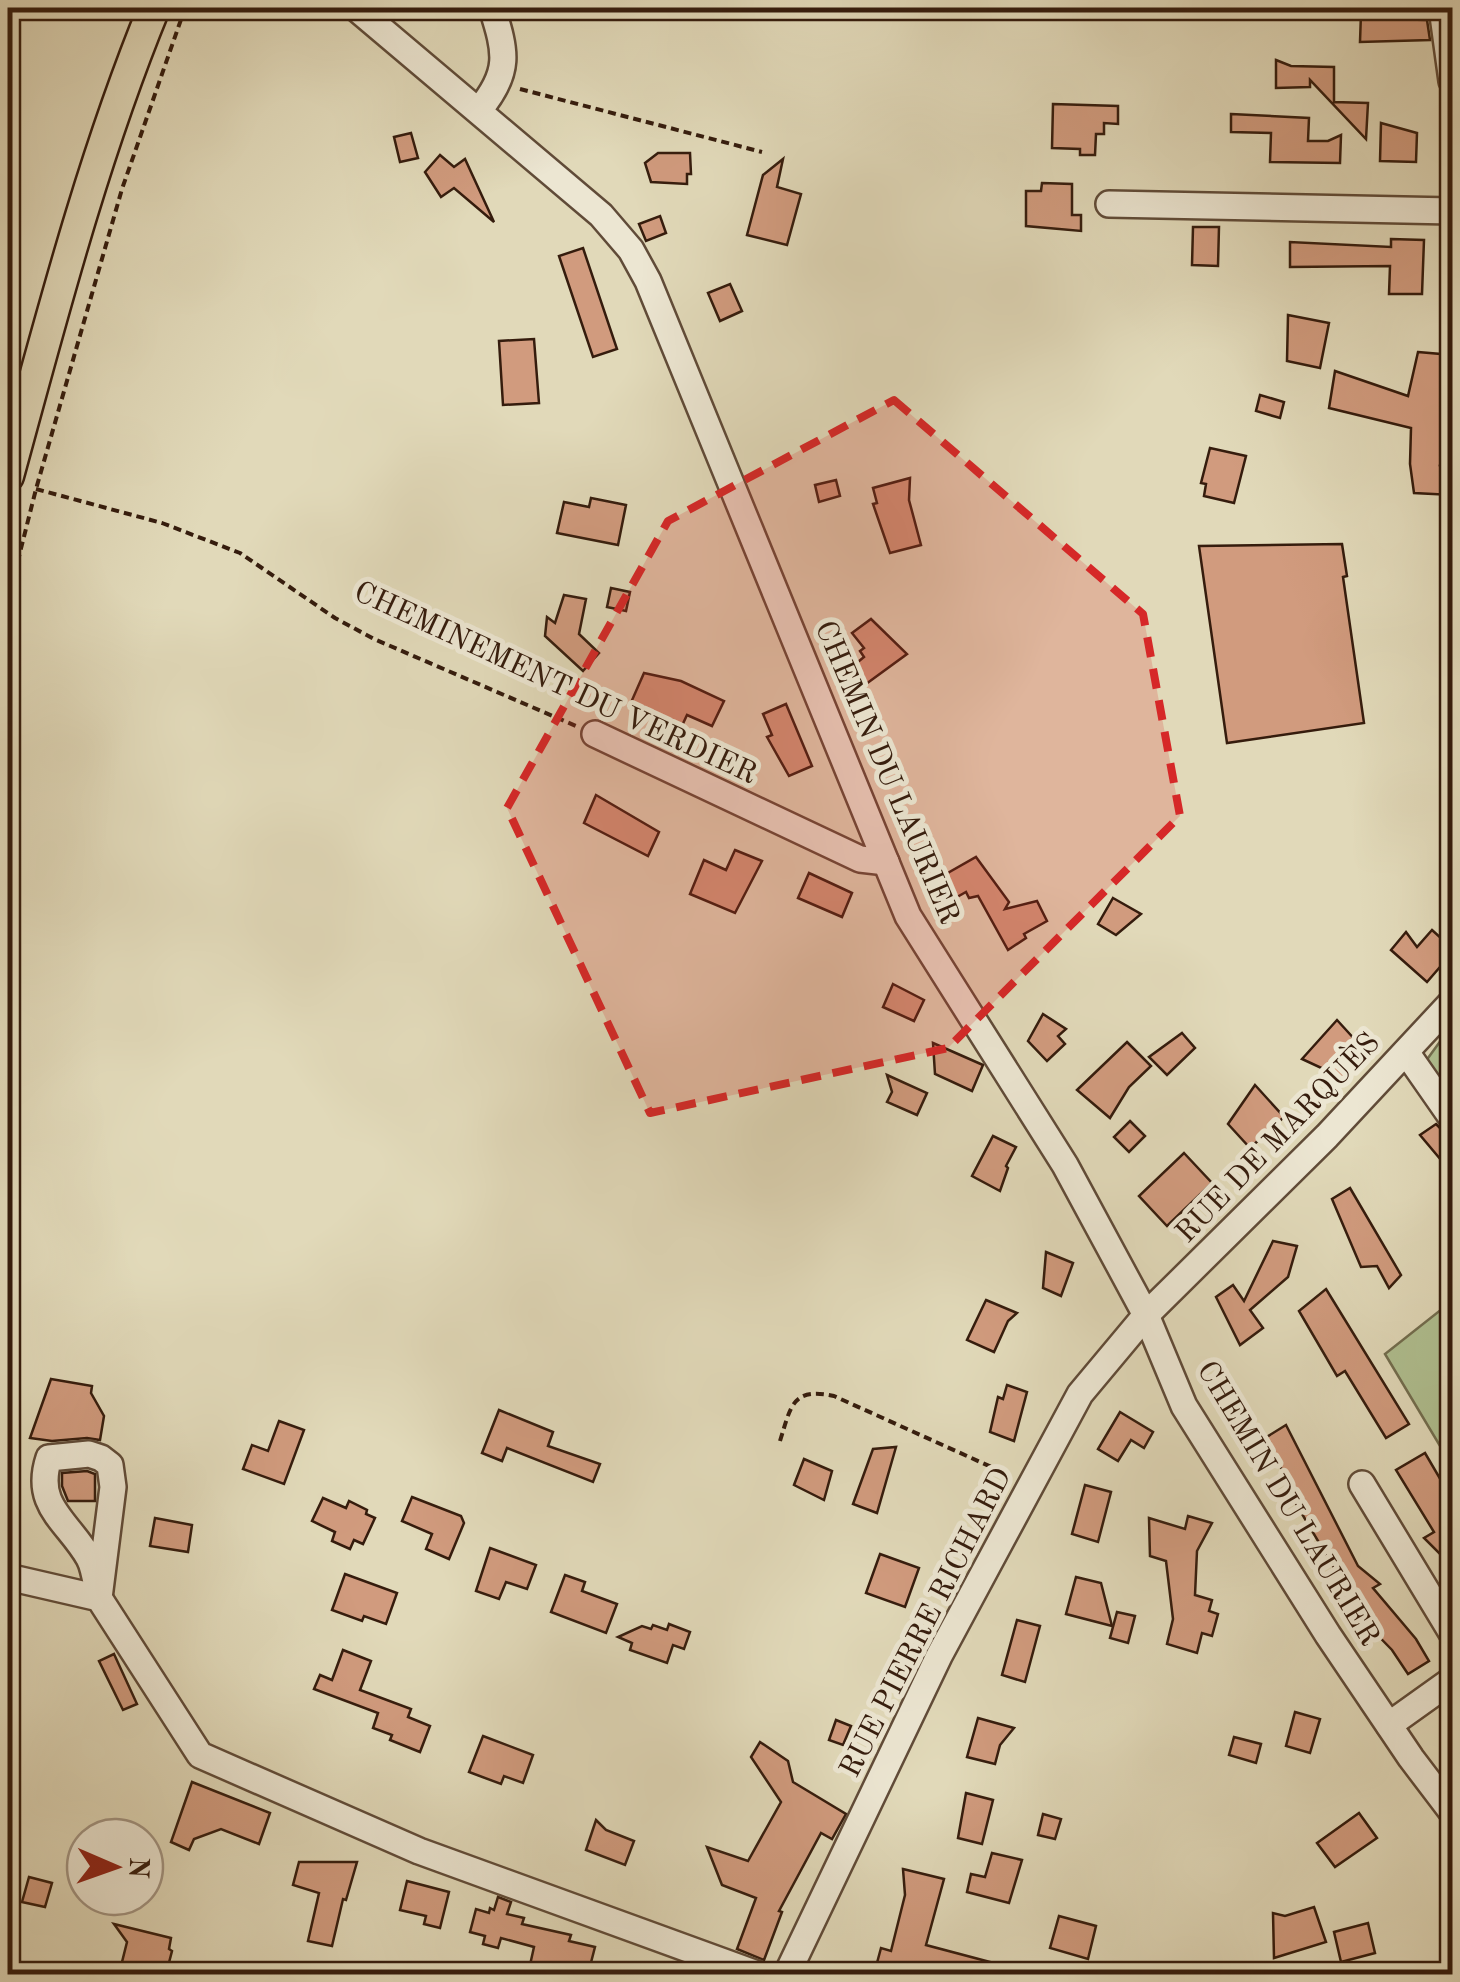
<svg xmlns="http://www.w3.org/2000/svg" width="1460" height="1982" viewBox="0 0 1460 1982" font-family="'Old Standard TT',serif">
  <rect width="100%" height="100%" fill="#e1d9b9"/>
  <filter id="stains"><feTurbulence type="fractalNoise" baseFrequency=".002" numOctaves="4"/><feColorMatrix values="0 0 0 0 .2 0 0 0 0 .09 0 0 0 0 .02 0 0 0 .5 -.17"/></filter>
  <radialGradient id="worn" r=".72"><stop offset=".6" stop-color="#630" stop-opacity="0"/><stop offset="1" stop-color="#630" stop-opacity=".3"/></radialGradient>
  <g fill="#b0c091" stroke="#726e4f" stroke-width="2.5">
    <polygon points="1452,1025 1452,1096 1423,1065"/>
    <polygon points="1452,1301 1452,1466 1385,1354"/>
  </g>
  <g fill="#d19b7e" stroke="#351c0d" stroke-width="2.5">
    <polygon points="1361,13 1388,19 1427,20 1430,40 1360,42"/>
    <polygon points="1276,60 1291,66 1334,67 1334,102 1368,103 1366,139 1310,80 1310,87 1276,88"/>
    <polygon points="1053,104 1118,106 1118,124 1104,123 1104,134 1096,134 1095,155 1080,155 1080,149 1052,148"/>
    <polygon points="1231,114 1309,118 1308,141 1328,141 1341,135 1340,163 1270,162 1271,133 1231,132"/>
    <polygon points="1381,123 1417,133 1416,162 1380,161"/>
    <polygon points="411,133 418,158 400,162 394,137"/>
    <polygon points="658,153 690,153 691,174 687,174 687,184 651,182 645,163"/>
    <polygon points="440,155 454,167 465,159 494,222 454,188 441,197 425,172"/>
    <polygon points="783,159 777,187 801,194 787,245 747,235 763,175"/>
    <polygon points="1042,183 1072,184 1072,215 1081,215 1081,231 1026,226 1026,191 1041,191"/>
    <polygon points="660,216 666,233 646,241 639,224"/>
    <polygon points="1193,227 1219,227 1218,266 1192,265"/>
    <polygon points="1391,239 1424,240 1422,294 1389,294 1390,266 1290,267 1290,242 1391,247"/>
    <polygon points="583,248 617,349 593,357 559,256"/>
    <polygon points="730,284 742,311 720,321 708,293"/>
    <polygon points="1288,315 1329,323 1320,368 1287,361"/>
    <polygon points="534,339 539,403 503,405 499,341"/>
    <polygon points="1418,352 1452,355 1444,408 1452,412 1440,465 1452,466 1452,495 1414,493 1410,464 1411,428 1329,408 1335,371 1408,396"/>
    <polygon points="1260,395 1284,402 1280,418 1256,411"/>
    <polygon points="1210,448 1246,456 1234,503 1204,496 1206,484 1201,483"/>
    <polygon points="910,478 909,500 921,545 890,553 873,504 877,503 873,488"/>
    <polygon points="836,480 840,496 819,502 815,485"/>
    <polygon points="591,498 626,505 618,545 557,533 564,502 589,507"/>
    <polygon points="1342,544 1347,576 1343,577 1364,723 1227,743 1199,546"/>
    <polygon points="611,588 630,592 626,611 607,607"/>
    <polygon points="564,595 586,599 579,634 599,653 583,671 545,636 547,617 555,623"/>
    <polygon points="871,619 907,654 866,684 853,666 864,657 860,651 864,648 852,633"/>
    <polygon points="644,673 681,681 724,701 712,726 687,715 680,730 629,707"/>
    <polygon points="786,704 812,766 789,776 767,737 772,735 763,714"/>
    <polygon points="596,795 659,832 648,856 584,823"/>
    <polygon points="735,850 762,861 735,913 690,894 704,860 726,870"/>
    <polygon points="976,857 1009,902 1005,909 1037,901 1047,921 1024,934 1026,938 1008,950 978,896 969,898 966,892 957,897 946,874"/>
    <polygon points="809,873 852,893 842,917 798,898"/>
    <polygon points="1113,898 1141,914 1116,935 1098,924"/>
    <polygon points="1432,930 1452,948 1452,953 1427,982 1391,950 1406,932 1417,947"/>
    <polygon points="893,984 924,1000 914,1021 883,1007"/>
    <polygon points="1043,1014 1066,1029 1058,1036 1065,1044 1047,1061 1028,1041"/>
    <polygon points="1337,1020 1368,1054 1345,1079 1302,1059"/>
    <polygon points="1182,1033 1195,1048 1167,1075 1149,1057"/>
    <polygon points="1127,1042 1151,1066 1129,1087 1110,1118 1077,1090"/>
    <polygon points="933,1043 983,1065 972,1091 935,1074"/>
    <polygon points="887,1075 927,1093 917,1115 887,1102 892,1092"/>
    <polygon points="1255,1085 1284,1117 1250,1148 1228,1124"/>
    <polygon points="1130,1121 1145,1136 1129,1152 1114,1137"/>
    <polygon points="1436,1124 1444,1132 1452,1134 1452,1173 1420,1135"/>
    <polygon points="993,1136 1016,1147 1006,1166 1008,1168 1000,1191 972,1176"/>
    <polygon points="1184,1153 1212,1183 1167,1226 1139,1196"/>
    <polygon points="1350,1188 1401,1275 1389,1288 1377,1266 1361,1267 1332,1199"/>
    <polygon points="1273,1241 1297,1246 1288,1277 1250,1310 1263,1328 1240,1345 1216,1297 1233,1285 1244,1301"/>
    <polygon points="1046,1252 1073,1263 1061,1296 1043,1288"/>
    <polygon points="1326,1289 1409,1424 1386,1438 1345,1371 1337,1376 1299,1311"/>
    <polygon points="986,1300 1017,1313 1008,1321 994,1352 967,1340"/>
    <polygon points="51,1379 92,1386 91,1393 104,1416 100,1440 87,1438 52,1441 30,1438"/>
    <polygon points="1007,1385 1027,1392 1014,1441 990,1432 998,1397 1003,1399"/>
    <polygon points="499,1410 553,1432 548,1446 600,1464 593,1482 507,1448 502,1461 482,1453"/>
    <polygon points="1120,1412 1153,1432 1144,1448 1131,1440 1118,1461 1098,1449"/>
    <polygon points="279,1421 304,1430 284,1484 243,1469 252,1445 268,1451"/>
    <polygon points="1286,1425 1358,1566 1380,1584 1373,1588 1416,1639 1429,1661 1408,1674 1392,1650 1356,1613 1364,1607 1337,1573 1292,1497 1289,1483 1265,1438"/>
    <polygon points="896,1447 877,1513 853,1504 873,1449"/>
    <polygon points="1425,1453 1452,1499 1452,1566 1424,1538 1434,1532 1396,1470"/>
    <polygon points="804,1459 832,1471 824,1500 794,1485"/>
    <polygon points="87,1471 95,1474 95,1501 68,1501 62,1486 62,1473"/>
    <polygon points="1085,1485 1111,1492 1098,1542 1072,1534"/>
    <polygon points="412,1497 461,1516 464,1523 449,1559 426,1549 432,1534 402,1521"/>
    <polygon points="323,1498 346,1508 349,1501 367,1510 366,1514 375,1518 363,1544 354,1540 350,1549 332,1541 335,1532 312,1521"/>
    <polygon points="1188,1516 1212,1523 1197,1551 1195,1595 1212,1600 1209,1611 1218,1614 1212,1636 1202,1633 1197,1653 1167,1644 1173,1619 1166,1561 1150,1556 1149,1518 1185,1529"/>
    <polygon points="155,1518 192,1525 188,1552 150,1546"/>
    <polygon points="490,1548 536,1565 527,1589 506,1582 499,1599 476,1591"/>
    <polygon points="880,1554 919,1568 905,1607 866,1593"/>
    <polygon points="345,1574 397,1593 386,1624 364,1616 362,1621 332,1610"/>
    <polygon points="565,1575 585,1582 582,1591 617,1604 606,1633 551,1612"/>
    <polygon points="1076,1577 1101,1583 1112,1626 1066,1614"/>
    <polygon points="1117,1612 1135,1616 1128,1643 1110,1638"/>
    <polygon points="1017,1620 1040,1626 1025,1682 1002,1675"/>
    <polygon points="669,1624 690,1632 684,1649 673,1645 667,1663 630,1650 632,1643 618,1637 642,1626 651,1629 653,1625 667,1630"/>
    <polygon points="343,1650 371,1661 360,1690 411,1709 408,1717 430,1726 420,1752 390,1740 392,1735 373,1728 378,1713 314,1689 320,1675 332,1680"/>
    <polygon points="114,1654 137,1704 123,1710 99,1661"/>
    <polygon points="1295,1712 1320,1719 1310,1753 1286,1746"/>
    <polygon points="978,1718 1014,1728 1000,1745 995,1764 967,1757"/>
    <polygon points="836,1720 851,1726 843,1745 829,1740"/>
    <polygon points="483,1736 533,1755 523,1783 504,1776 501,1784 469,1772"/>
    <polygon points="1234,1737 1261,1744 1256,1763 1229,1755"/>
    <polygon points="760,1742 788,1761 793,1782 846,1814 832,1839 821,1833 779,1911 782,1912 764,1960 737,1949 756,1898 722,1885 707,1847 748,1861 781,1802 751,1757"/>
    <polygon points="192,1782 270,1813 259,1844 221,1829 194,1839 189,1850 171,1842"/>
    <polygon points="966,1793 993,1800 982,1844 958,1838"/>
    <polygon points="1359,1813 1377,1838 1335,1867 1317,1843"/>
    <polygon points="1043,1814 1061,1819 1055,1839 1038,1835"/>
    <polygon points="596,1820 606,1830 634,1841 625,1865 586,1850"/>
    <polygon points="992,1853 1022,1860 1009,1903 967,1892 971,1874 985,1877"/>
    <polygon points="299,1862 357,1862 346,1900 343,1899 332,1946 308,1941 319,1893 293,1885"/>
    <polygon points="903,1869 944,1879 926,1945 990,1962 980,1974 954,1974 910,1963 907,1974 874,1974 881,1948 891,1951 905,1895"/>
    <polygon points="29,1877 52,1883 45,1907 22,1902"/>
    <polygon points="407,1881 449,1892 440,1928 424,1924 426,1916 400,1910"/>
    <polygon points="498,1897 511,1902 507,1914 524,1918 522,1924 571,1935 569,1941 595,1947 588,1974 546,1965 534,1974 528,1974 534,1947 501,1938 498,1948 483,1944 485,1936 470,1932 476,1909 489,1913 490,1908 494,1910"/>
    <polygon points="1314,1907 1326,1942 1274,1958 1273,1913 1285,1916"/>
    <polygon points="1059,1916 1096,1926 1088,1959 1050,1948"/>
    <polygon points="1368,1923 1375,1953 1341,1962 1334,1932"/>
    <polygon points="114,1924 171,1938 169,1949 172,1951 166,1974 119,1974 127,1942"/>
  </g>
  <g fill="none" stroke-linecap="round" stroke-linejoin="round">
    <g stroke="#604b38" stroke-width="30">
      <g id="minor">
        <polyline points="356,8 601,215 631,250 648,281 908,916 1065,1165 1146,1315 1184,1406 1328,1635 1411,1758 1452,1812"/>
        <polyline points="1442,8 1452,81"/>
        <path d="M479 110C511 72 506 52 492 8"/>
        <polyline points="1109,204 1452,211"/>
        <polyline points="595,734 860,859 886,862"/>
        <polyline points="1406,1052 1452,1118"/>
        <path d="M89 1454 101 1458 110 1465 113 1487 99 1598C96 1585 95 1569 89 1558 68 1521 33 1506 49 1458Z"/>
        <polyline points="1362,1484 1452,1633"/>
        <polyline points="8,1577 99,1598 200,1755 419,1851 757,1974"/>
        <polyline points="1389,1725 1452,1680"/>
        <polyline points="787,1974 939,1656 1080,1394 1146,1315 1327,1136 1452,1002"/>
      </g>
    </g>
    <g stroke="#351c0d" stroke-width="35">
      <path id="major" d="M8 476C51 319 92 159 154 8"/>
    </g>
    <g stroke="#351c0d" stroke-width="4" stroke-dasharray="8 5" stroke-linecap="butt">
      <polyline points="520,89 762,152"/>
      <polyline points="36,489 162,523 240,553 335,618 374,639 576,726"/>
      <polyline points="8,600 36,489 122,189 185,8"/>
      <path d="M780 1441C791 1406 792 1387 834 1396L1009 1475"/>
    </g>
    <use href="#minor" stroke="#ece6d2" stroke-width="25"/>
    <use href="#major" stroke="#e1d9b9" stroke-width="30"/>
  </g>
  <path fill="#d62828" fill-opacity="0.2" stroke="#d62828" stroke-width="8" stroke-dasharray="20 12" stroke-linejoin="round" d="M894 400 1143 614 1180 816 948 1048 650 1113 507 808 668 521Z"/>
  <g text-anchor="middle" stroke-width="10" stroke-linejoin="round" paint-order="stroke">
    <g font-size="30" fill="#351c0d" stroke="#ece6d2">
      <text transform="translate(556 682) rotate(25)" y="10">CHEMINEMENT DU VERDIER</text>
      <text transform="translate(888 772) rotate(67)" y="10">CHEMIN DU LAURIER</text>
      <text transform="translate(1277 1137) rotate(-46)" y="10">RUE DE MARQUÈS</text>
      <text transform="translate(1289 1503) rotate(59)" y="10">CHEMIN DU LAURIER</text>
      <text transform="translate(925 1622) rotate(-63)" y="10">RUE PIERRE RICHARD</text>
    </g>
  </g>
  <rect width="1460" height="1982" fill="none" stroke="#e1d9b9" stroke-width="40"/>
  <rect x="10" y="10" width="1440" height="1962" fill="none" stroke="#351c0d" stroke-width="5"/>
  <rect x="20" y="20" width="1420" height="1942" fill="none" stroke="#351c0d" stroke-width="2.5"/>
  <g transform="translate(115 1867) rotate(92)"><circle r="48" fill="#ece6d2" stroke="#a39583" stroke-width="2.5"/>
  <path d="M0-8L18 38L0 25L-18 38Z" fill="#8f2418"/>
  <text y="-15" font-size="28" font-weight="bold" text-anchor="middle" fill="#351c0d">N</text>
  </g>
  <rect width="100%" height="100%" filter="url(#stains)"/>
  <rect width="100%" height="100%" fill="url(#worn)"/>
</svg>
